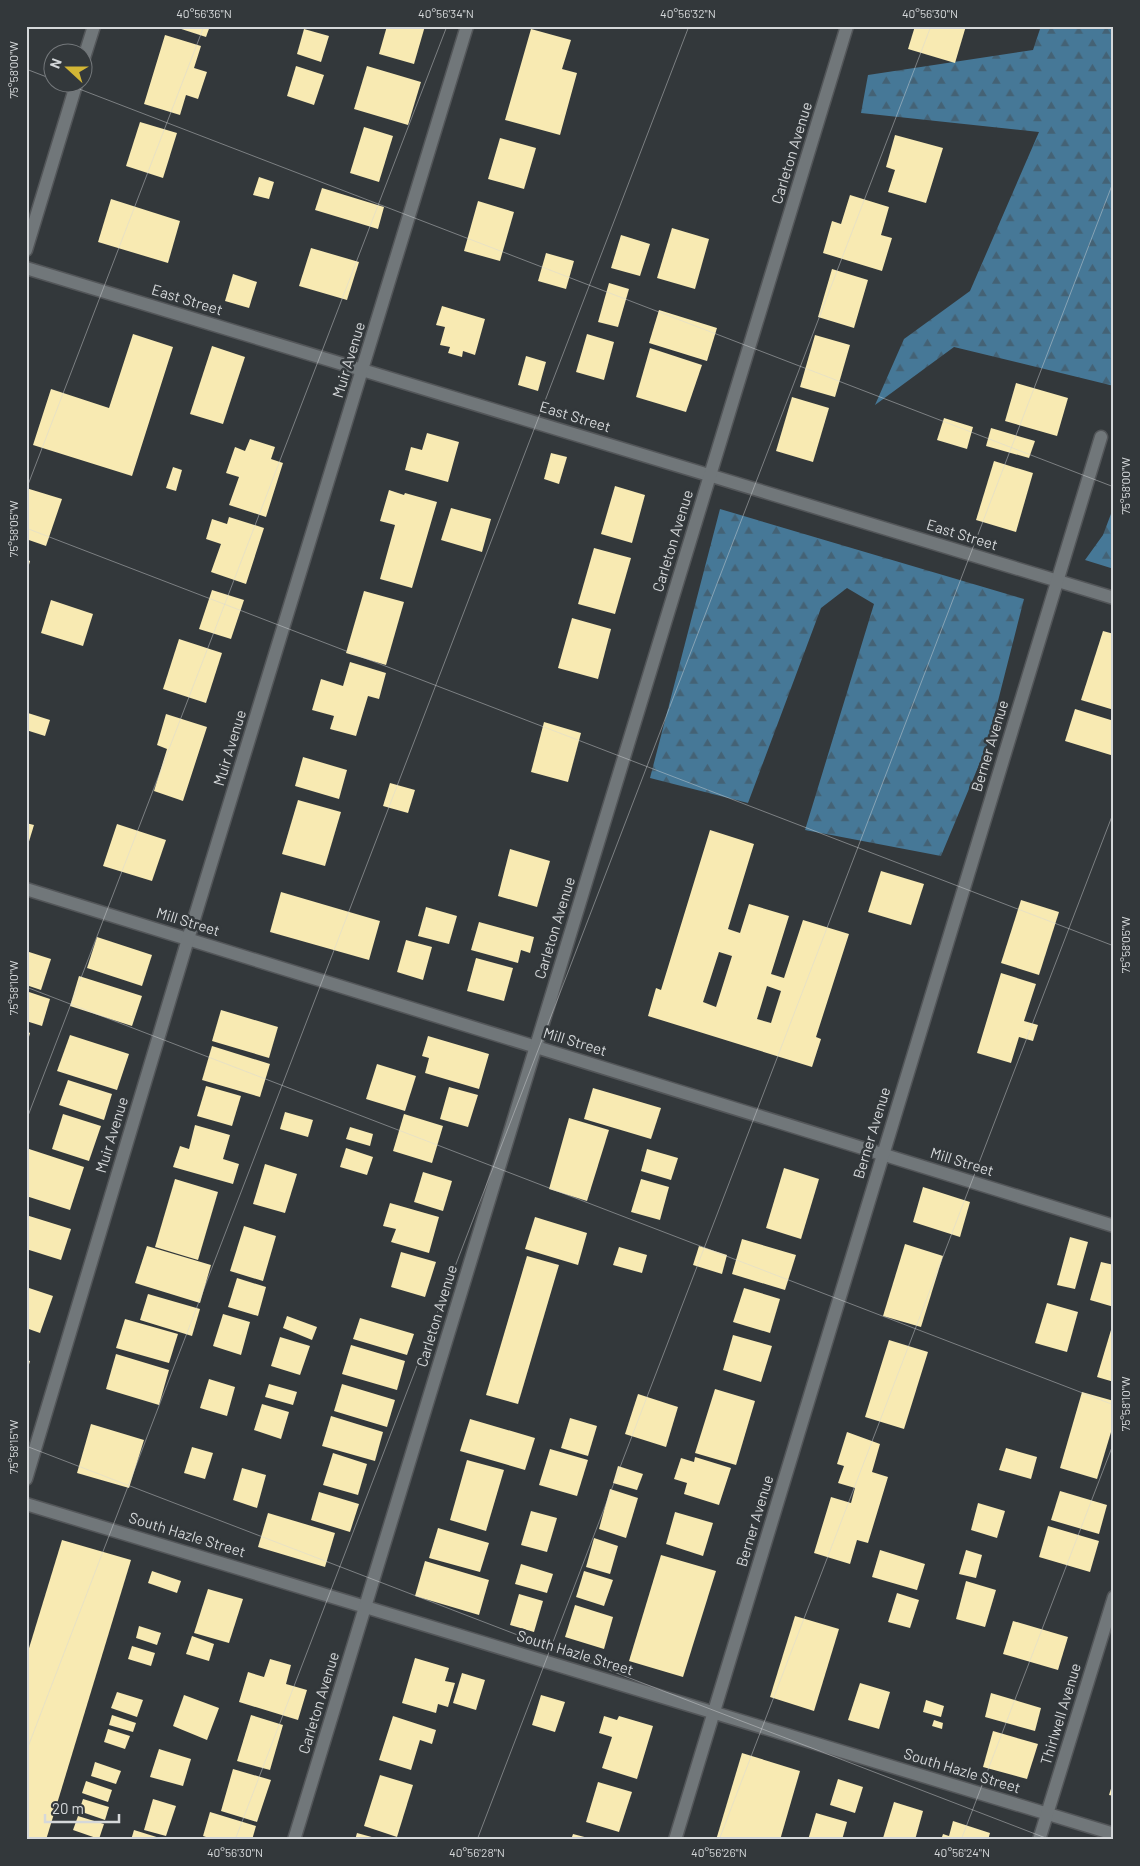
<svg xmlns="http://www.w3.org/2000/svg" width="1140" height="1866" viewBox="0 0 1140 1866" font-family="Barlow,sans-serif">
  <defs>
    <pattern id="forest-firs" width="22" height="20" patternUnits="userSpaceOnUse" patternTransform="scale(1.25)"><rect width="22" height="20" fill="#467897"/><path d="M5 1l3.5 6h-7zM16 11l3.5 6h-7z" fill="#446275"/></pattern>
  </defs>
  <rect width="100%" height="100%" fill="#33383b"/>
  <g fill="url(#forest-firs)">
    <polygon points="1041,26 1114,26 1114,386 954,347 875,405 904,339 970,291 1039,132 861,113 868,75 1033,50"/>
    <polygon points="1114,506 1114,569 1085,560 1103,535"/>
    <polygon points="720,509 1024,599 986,748 941,856 805,830 874,604 847,588 821,608 748,803 650,778"/>
  </g>
  <g fill="#f8eab2" fill-rule="evenodd">
    <polygon points="172,26 210,26 206,37"/>
    <polygon points="387,26 425,26 414,64 379,54"/>
    <polygon points="915,26 966,26 955,63 908,49"/>
    <polygon points="304,29 329,36 321,62 297,54"/>
    <polygon points="531,29 571,40 562,69 577,73 560,135 505,120"/>
    <polygon points="165,35 201,46 194,68 207,72 198,99 186,95 180,115 144,104"/>
    <polygon points="296,66 324,75 314,105 287,96"/>
    <polygon points="367,66 421,82 408,125 354,109"/>
    <polygon points="140,122 177,133 163,178 126,166"/>
    <polygon points="364,127 393,136 379,182 350,173"/>
    <polygon points="895,135 943,148 926,203 888,192 895,170 886,167"/>
    <polygon points="500,138 536,148 524,189 488,179"/>
    <polygon points="259,177 274,182 269,199 253,195"/>
    <polygon points="322,188 384,207 378,229 315,210"/>
    <polygon points="850,195 889,207 881,235 892,238 882,271 823,253 832,221 841,224"/>
    <polygon points="111,199 180,221 168,263 98,242"/>
    <polygon points="478,201 514,212 500,261 464,251"/>
    <polygon points="672,228 709,239 695,289 657,278"/>
    <polygon points="621,235 650,244 640,276 611,268"/>
    <polygon points="311,248 359,262 347,300 299,286"/>
    <polygon points="546,253 574,261 566,289 538,281"/>
    <polygon points="832,269 868,280 854,328 818,317"/>
    <polygon points="233,274 257,282 249,308 225,301"/>
    <polygon points="609,283 629,289 618,327 598,322"/>
    <polygon points="442,306 485,319 475,355 463,351 462,357 448,353 450,347 440,345 445,327 436,325"/>
    <polygon points="659,310 717,328 707,361 649,343"/>
    <polygon points="133,334 173,347 132,476 33,445 51,389 109,408"/>
    <polygon points="587,334 614,342 604,380 576,372"/>
    <polygon points="815,335 850,345 835,397 800,387"/>
    <polygon points="212,346 245,357 223,424 190,414"/>
    <polygon points="650,348 702,365 686,412 636,397"/>
    <polygon points="526,356 546,362 538,391 518,385"/>
    <polygon points="1016,383 1068,398 1057,436 1005,421"/>
    <polygon points="792,397 829,408 813,462 776,451"/>
    <polygon points="944,418 973,427 967,449 937,440"/>
    <polygon points="991,428 1035,441 1029,458 986,446"/>
    <polygon points="427,433 459,442 448,482 405,470 411,447 422,450"/>
    <polygon points="250,439 275,447 271,459 283,463 266,517 229,505 239,477 226,473 235,447 245,451"/>
    <polygon points="551,453 567,457 559,484 544,479"/>
    <polygon points="994,461 1033,473 1016,532 976,520"/>
    <polygon points="173,467 182,470 176,491 166,488"/>
    <polygon points="615,486 645,495 632,543 601,534"/>
    <polygon points="26,488 62,499 46,546 26,539"/>
    <polygon points="389,490 404,495 405,493 437,502 412,588 380,579 395,525 380,521"/>
    <polygon points="451,508 491,519 482,552 441,540"/>
    <polygon points="229,517 264,528 246,584 211,572 221,544 206,539 212,519 227,524"/>
    <polygon points="594,548 631,558 615,614 578,604"/>
    <polygon points="26,559 30,561 27,572 26,572"/>
    <polygon points="212,590 244,600 231,639 199,629"/>
    <polygon points="364,591 404,602 386,665 346,653"/>
    <polygon points="51,600 93,614 83,646 41,633"/>
    <polygon points="572,618 611,629 598,679 558,668"/>
    <polygon points="1103,631 1114,634 1114,710 1081,700"/>
    <polygon points="179,639 222,653 206,703 163,689"/>
    <polygon points="350,662 386,673 379,699 368,696 356,736 330,729 334,716 312,710 321,679 343,686"/>
    <polygon points="1075,709 1114,721 1114,756 1065,741"/>
    <polygon points="28,713 50,720 45,736 26,730"/>
    <polygon points="166,714 207,727 183,801 154,791 167,749 157,745"/>
    <polygon points="544,722 581,733 568,782 531,772"/>
    <polygon points="303,757 347,770 339,799 295,786"/>
    <polygon points="390,783 415,790 408,813 383,806"/>
    <polygon points="298,800 341,812 325,866 282,854"/>
    <polygon points="26,823 34,825 27,848 26,848"/>
    <polygon points="117,824 166,840 152,881 103,866"/>
    <path d="M710 830 754 844 728 929 740 933 749 904 789 916 771 974 784 978 803 920 849 934 816 1037 821 1039 812 1067 648 1016 656 988 661 990ZM719 952 732 956 716 1007 703 1002ZM767 986 781 991 771 1023 757 1019Z"/>
    <polygon points="510,849 550,861 537,907 498,896"/>
    <polygon points="881,871 924,884 911,925 868,912"/>
    <polygon points="281,892 380,921 369,960 270,932"/>
    <polygon points="1021,900 1059,912 1039,975 1001,963"/>
    <polygon points="426,907 457,916 449,944 418,936"/>
    <polygon points="479,922 534,937 530,953 521,950 518,963 471,950"/>
    <polygon points="97,937 152,955 142,986 87,968"/>
    <polygon points="406,940 432,947 423,980 397,972"/>
    <polygon points="26,951 51,959 41,990 26,985"/>
    <polygon points="476,958 513,968 504,1001 467,991"/>
    <polygon points="1001,973 1036,984 1024,1021 1038,1025 1033,1041 1019,1037 1011,1063 977,1053"/>
    <polygon points="79,976 142,996 132,1026 70,1006"/>
    <polygon points="26,991 50,999 42,1026 26,1021"/>
    <polygon points="221,1010 278,1027 269,1058 212,1041"/>
    <polygon points="26,1031 30,1033 27,1044 26,1044"/>
    <polygon points="70,1035 129,1054 117,1090 57,1071"/>
    <polygon points="428,1036 489,1054 479,1089 425,1073 429,1058 422,1056"/>
    <polygon points="212,1046 270,1064 260,1097 202,1080"/>
    <polygon points="377,1064 416,1076 405,1111 366,1099"/>
    <polygon points="68,1080 112,1094 104,1120 59,1105"/>
    <polygon points="206,1086 241,1096 232,1126 197,1116"/>
    <polygon points="449,1087 478,1095 468,1127 440,1119"/>
    <polygon points="593,1088 661,1108 651,1139 584,1119"/>
    <polygon points="285,1112 313,1120 308,1137 280,1129"/>
    <polygon points="63,1114 101,1126 89,1161 52,1149"/>
    <polygon points="404,1114 443,1126 432,1163 393,1151"/>
    <polygon points="569,1118 609,1130 587,1201 549,1189"/>
    <polygon points="195,1125 230,1135 223,1159 239,1164 233,1184 173,1167 180,1146 189,1149"/>
    <polygon points="350,1127 373,1134 370,1146 346,1139"/>
    <polygon points="26,1148 84,1167 70,1210 26,1196"/>
    <polygon points="346,1148 373,1157 367,1175 340,1167"/>
    <polygon points="647,1149 678,1158 671,1180 641,1171"/>
    <polygon points="265,1164 297,1174 285,1213 253,1204"/>
    <polygon points="784,1168 819,1179 801,1239 766,1228"/>
    <polygon points="423,1172 452,1181 443,1211 414,1202"/>
    <polygon points="175,1179 218,1192 198,1260 155,1247"/>
    <polygon points="641,1179 669,1187 660,1220 631,1212"/>
    <polygon points="923,1187 970,1202 960,1237 913,1222"/>
    <polygon points="390,1203 439,1217 429,1253 391,1242 396,1229 383,1226"/>
    <polygon points="26,1215 71,1229 61,1260 26,1249"/>
    <polygon points="535,1217 587,1233 578,1265 525,1249"/>
    <polygon points="244,1226 276,1236 263,1281 230,1271"/>
    <polygon points="1070,1237 1088,1242 1075,1289 1057,1285"/>
    <polygon points="742,1239 796,1255 785,1290 732,1274"/>
    <polygon points="905,1244 943,1256 921,1327 883,1316"/>
    <polygon points="147,1246 211,1265 200,1303 135,1283"/>
    <polygon points="699,1246 727,1255 722,1274 693,1265"/>
    <polygon points="619,1247 647,1255 642,1273 613,1265"/>
    <polygon points="401,1252 436,1262 425,1297 391,1287"/>
    <polygon points="527,1256 559,1265 518,1404 486,1395"/>
    <polygon points="1101,1262 1114,1265 1114,1307 1090,1300"/>
    <polygon points="237,1278 266,1287 258,1316 228,1307"/>
    <polygon points="26,1287 53,1296 40,1333 26,1328"/>
    <polygon points="744,1288 780,1299 770,1333 733,1322"/>
    <polygon points="148,1294 200,1309 192,1336 140,1320"/>
    <polygon points="1047,1303 1078,1312 1067,1352 1035,1343"/>
    <polygon points="223,1314 250,1322 241,1355 213,1346"/>
    <polygon points="287,1316 317,1327 312,1340 283,1328"/>
    <polygon points="360,1318 414,1334 407,1355 353,1339"/>
    <polygon points="125,1319 178,1334 169,1363 116,1348"/>
    <polygon points="1111,1330 1114,1331 1114,1382 1097,1377"/>
    <polygon points="733,1335 772,1346 761,1382 723,1370"/>
    <polygon points="280,1337 310,1346 300,1375 271,1366"/>
    <polygon points="889,1340 928,1352 904,1429 865,1417"/>
    <polygon points="351,1345 405,1361 397,1390 342,1374"/>
    <polygon points="116,1354 169,1370 159,1405 106,1389"/>
    <polygon points="26,1360 30,1361 27,1371 26,1371"/>
    <polygon points="209,1379 235,1387 227,1416 200,1408"/>
    <polygon points="269,1384 297,1392 293,1405 265,1397"/>
    <polygon points="342,1384 395,1400 387,1427 334,1411"/>
    <polygon points="715,1389 755,1401 736,1465 695,1453"/>
    <polygon points="1082,1392 1114,1401 1114,1422 1097,1479 1060,1468"/>
    <polygon points="638,1394 678,1407 666,1447 625,1434"/>
    <polygon points="262,1404 289,1412 281,1439 254,1430"/>
    <polygon points="331,1416 383,1432 375,1461 322,1446"/>
    <polygon points="570,1418 597,1426 588,1456 561,1448"/>
    <polygon points="470,1419 535,1438 525,1470 460,1451"/>
    <polygon points="91,1424 144,1440 129,1488 77,1473"/>
    <polygon points="847,1432 880,1444 872,1472 888,1477 868,1543 857,1540 850,1564 814,1553 831,1497 851,1503 855,1488 838,1483 844,1466 837,1464"/>
    <polygon points="192,1447 213,1453 205,1479 184,1473"/>
    <polygon points="1006,1448 1037,1457 1031,1479 999,1470"/>
    <polygon points="550,1449 588,1460 577,1496 539,1485"/>
    <polygon points="333,1453 367,1464 358,1495 323,1485"/>
    <polygon points="695,1457 731,1468 719,1505 684,1494 687,1483 674,1479 681,1458 694,1462"/>
    <polygon points="467,1460 504,1470 486,1531 450,1520"/>
    <polygon points="618,1466 643,1474 637,1490 613,1483"/>
    <polygon points="242,1468 266,1475 257,1508 233,1500"/>
    <polygon points="610,1489 638,1498 626,1538 599,1529"/>
    <polygon points="1060,1491 1107,1505 1099,1534 1051,1520"/>
    <polygon points="319,1492 359,1504 350,1532 311,1520"/>
    <polygon points="978,1503 1005,1511 997,1538 971,1530"/>
    <polygon points="531,1511 557,1518 547,1552 521,1545"/>
    <polygon points="675,1512 713,1523 703,1556 666,1544"/>
    <polygon points="268,1513 335,1533 325,1567 258,1547"/>
    <polygon points="1048,1526 1099,1541 1090,1572 1039,1557"/>
    <polygon points="438,1528 489,1543 480,1572 429,1558"/>
    <polygon points="594,1538 618,1546 610,1574 586,1567"/>
    <polygon points="62,1540 131,1560 46,1840 26,1840 26,1658"/>
    <polygon points="880,1550 925,1564 917,1590 872,1577"/>
    <polygon points="966,1550 982,1555 976,1578 959,1574"/>
    <polygon points="661,1555 716,1571 683,1677 629,1661"/>
    <polygon points="425,1561 489,1580 479,1615 415,1596"/>
    <polygon points="521,1564 553,1574 547,1593 515,1584"/>
    <polygon points="152,1571 181,1581 177,1593 148,1583"/>
    <polygon points="584,1571 613,1580 604,1606 576,1597"/>
    <polygon points="966,1581 996,1590 985,1627 956,1619"/>
    <polygon points="208,1589 243,1599 229,1643 194,1633"/>
    <polygon points="897,1593 919,1600 910,1628 888,1622"/>
    <polygon points="519,1594 543,1601 534,1632 510,1625"/>
    <polygon points="575,1605 613,1617 604,1649 565,1637"/>
    <polygon points="795,1616 839,1629 814,1711 770,1697"/>
    <polygon points="1013,1621 1068,1637 1058,1670 1003,1654"/>
    <polygon points="139,1626 161,1633 157,1645 136,1638"/>
    <polygon points="192,1636 214,1644 209,1661 186,1654"/>
    <polygon points="132,1646 155,1653 151,1666 128,1659"/>
    <polygon points="415,1658 449,1668 445,1681 455,1683 448,1707 438,1704 436,1713 402,1703"/>
    <polygon points="270,1659 291,1665 286,1684 307,1690 298,1720 239,1702 248,1672 264,1677"/>
    <polygon points="462,1673 485,1680 476,1710 453,1703"/>
    <polygon points="860,1683 890,1692 879,1729 848,1720"/>
    <polygon points="117,1692 143,1700 137,1717 111,1708"/>
    <polygon points="991,1693 1041,1708 1035,1731 985,1717"/>
    <polygon points="184,1695 219,1708 207,1740 173,1726"/>
    <polygon points="541,1695 565,1702 555,1732 532,1725"/>
    <polygon points="926,1700 944,1706 941,1717 923,1712"/>
    <polygon points="112,1715 136,1723 133,1732 109,1725"/>
    <polygon points="251,1715 283,1725 270,1770 237,1761"/>
    <polygon points="393,1716 436,1730 432,1744 420,1740 411,1770 379,1760"/>
    <polygon points="604,1716 617,1720 619,1716 653,1726 637,1779 602,1768 612,1737 599,1733"/>
    <polygon points="934,1720 943,1723 942,1729 932,1726"/>
    <polygon points="108,1729 130,1736 125,1749 104,1742"/>
    <polygon points="993,1731 1038,1744 1027,1779 983,1767"/>
    <polygon points="159,1749 191,1759 183,1786 150,1777"/>
    <polygon points="742,1753 800,1771 780,1840 716,1840"/>
    <polygon points="95,1762 121,1771 116,1784 91,1776"/>
    <polygon points="233,1769 271,1780 257,1822 221,1811"/>
    <polygon points="380,1775 413,1785 397,1837 364,1826"/>
    <polygon points="838,1779 863,1787 855,1813 830,1805"/>
    <polygon points="86,1781 112,1790 108,1802 82,1793"/>
    <polygon points="598,1782 632,1792 619,1832 586,1822"/>
    <polygon points="1113,1782 1114,1782 1114,1796 1109,1795"/>
    <polygon points="83,1799 109,1807 105,1820 79,1811"/>
    <polygon points="153,1799 176,1806 166,1836 144,1830"/>
    <polygon points="894,1802 923,1811 915,1840 883,1838"/>
    <polygon points="210,1812 256,1826 252,1840 215,1840 203,1836"/>
    <polygon points="816,1813 847,1822 842,1840 808,1840"/>
    <polygon points="78,1816 104,1824 99,1839 73,1830"/>
    <polygon points="953,1821 990,1833 988,1840 941,1840 943,1834 949,1836"/>
    <polygon points="134,1830 163,1839 163,1840 131,1840"/>
    <polygon points="357,1833 379,1839 379,1840 355,1840"/>
    <polygon points="573,1834 592,1839 592,1840 571,1840"/>
  </g>
  <g fill="none" stroke-linecap="round" stroke-linejoin="round">
    <g stroke="#535659" stroke-width="15">
      <g id="minor">
        <polyline points="82,64 94,26"/>
        <polyline points="26,250 77,82"/>
        <polyline points="26,268 1114,598"/>
        <polyline points="26,889 1114,1226"/>
        <polyline points="26,1479 188,939 467,26"/>
        <polyline points="26,1504 1114,1834"/>
        <polyline points="294,1840 847,26"/>
        <polyline points="675,1840 1101,437"/>
        <polyline points="1039,1840 1114,1597"/>
      </g>
    </g>
    <use href="#minor" stroke="#71777a" stroke-width="12"/>
  </g>
  <path fill="none" stroke="#d5d8da" stroke-width="1" stroke-opacity="0.45" d="M1110 26 1114 28M26 69 52 79M61 82 1114 487M26 490 204 26M26 528 1114 946M26 987 1114 1405M26 1121 447 26M26 1446 1051 1840M26 1752 689 26M235 1840 931 26M477 1840 1114 180M719 1840 1114 811M961 1840 1114 1442"/>
  <g text-anchor="middle" stroke-width="5" stroke-linejoin="round" paint-order="stroke">
    <g font-size="15" fill="#d5d8da" stroke="#33383b">
      <text transform="translate(792 153) rotate(-73)" y="5">Carleton Avenue</text>
      <text transform="translate(187 300) rotate(17)" y="5">East Street</text>
      <text transform="translate(349 360) rotate(-73)" y="5">Muir Avenue</text>
      <text transform="translate(575 417) rotate(17)" y="5">East Street</text>
      <text transform="translate(962 535) rotate(17)" y="5">East Street</text>
      <text transform="translate(673 541) rotate(-73)" y="5">Carleton Avenue</text>
      <text transform="translate(990 746) rotate(-73)" y="5">Berner Avenue</text>
      <text transform="translate(230 748) rotate(-73)" y="5">Muir Avenue</text>
      <text transform="translate(188 922) rotate(17)" y="5">Mill Street</text>
      <text transform="translate(555 928) rotate(-73)" y="5">Carleton Avenue</text>
      <text transform="translate(575 1042) rotate(17)" y="5">Mill Street</text>
      <text transform="translate(872 1133) rotate(-73)" y="5">Berner Avenue</text>
      <text transform="translate(112 1135) rotate(-73)" y="5">Muir Avenue</text>
      <text transform="translate(962 1162) rotate(17)" y="5">Mill Street</text>
      <text transform="translate(437 1316) rotate(-73)" y="5">Carleton Avenue</text>
      <text transform="translate(755 1521) rotate(-73)" y="5">Berner Avenue</text>
      <text transform="translate(187 1535) rotate(17)" y="5">South Hazle Street</text>
      <text transform="translate(575 1653) rotate(17)" y="5">South Hazle Street</text>
      <text transform="translate(319 1703) rotate(-73)" y="5">Carleton Avenue</text>
      <text transform="translate(1061 1714) rotate(-73)" y="5">Thirlwell Avenue</text>
      <text transform="translate(962 1771) rotate(17)" y="5">South Hazle Street</text>
    </g>
  </g>
  <rect width="1140" height="1866" fill="none" stroke="#33383b" stroke-width="55"/>
  <g transform="translate(68 68) rotate(291)"><circle r="24" fill="#33383b" stroke="#74787b"/>
  <path d="M0-4L9 19L0 12L-9 19Z" fill="#d3b635"/>
  <text y="-8" font-size="14" font-weight="bold" text-anchor="middle" fill="#d5d8da">N</text>
  </g>
  <path d="M45 1814v8h74v-8" fill="none" stroke="#d5d8da" stroke-width="2.5"/>
  <text x="52" y="1814" font-size="15" fill="#d5d8da" stroke="#33383b" stroke-width="4" paint-order="stroke">20 m</text>
  <rect x="28" y="28" width="1084" height="1810" fill="none" stroke="#d5d8da" stroke-width="2"/>
  <g font-size="12" text-anchor="middle" fill="#d5d8da">
    <text x="204" y="18">40°56'36"N</text>
    <text x="446" y="18">40°56'34"N</text>
    <text x="688" y="18">40°56'32"N</text>
    <text x="930" y="18">40°56'30"N</text>
    <text transform="translate(14 70) rotate(-90)" y="4">75°58'00"W</text>
    <text transform="translate(1126 486) rotate(-90)" y="4">75°58'00"W</text>
    <text transform="translate(14 529) rotate(-90)" y="4">75°58'05"W</text>
    <text transform="translate(1126 945) rotate(-90)" y="4">75°58'05"W</text>
    <text transform="translate(14 988) rotate(-90)" y="4">75°58'10"W</text>
    <text transform="translate(1126 1404) rotate(-90)" y="4">75°58'10"W</text>
    <text transform="translate(14 1447) rotate(-90)" y="4">75°58'15"W</text>
    <text x="235" y="1857">40°56'30"N</text>
    <text x="477" y="1857">40°56'28"N</text>
    <text x="719" y="1857">40°56'26"N</text>
    <text x="962" y="1857">40°56'24"N</text>
  </g>
</svg>
